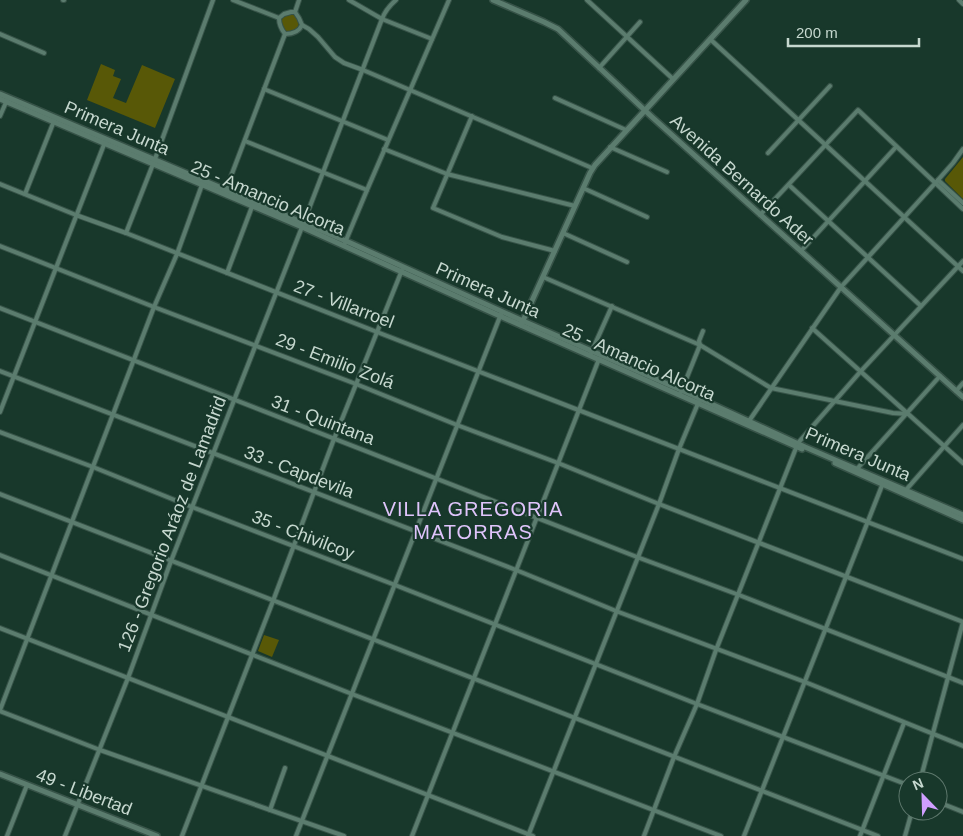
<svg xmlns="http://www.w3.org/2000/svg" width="963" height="836" viewBox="0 0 963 836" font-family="Helvetica,sans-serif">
  <rect width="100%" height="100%" fill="#18382b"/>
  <g fill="#585807">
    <circle cx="290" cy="23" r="9"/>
    <polygon points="101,64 115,70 113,76 121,79 113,98 126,103 142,65 175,79 155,128 87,100"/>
    <polygon points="963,157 963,199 945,181 945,179"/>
    <polygon points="264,635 279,640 272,657 258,651"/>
  </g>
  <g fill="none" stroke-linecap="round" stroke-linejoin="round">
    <g stroke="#375348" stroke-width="6">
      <g id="street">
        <polyline points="63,0 64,0"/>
        <polyline points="233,0 279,18"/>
        <polyline points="349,0 382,19 432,39"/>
        <polyline points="587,0 673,79"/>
        <polyline points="959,0 963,4"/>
        <path d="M291 12H295L299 18 302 25C299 32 292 34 285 34 281 29 279 24 279 18L284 14Z"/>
        <polyline points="295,12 299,0"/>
        <polyline points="302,25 309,29 318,37 335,57 344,63 363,70 410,90 592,168"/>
        <polyline points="0,34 44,53"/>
        <polyline points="710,39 963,271"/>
        <polyline points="599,68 640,22"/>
        <polyline points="264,89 388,140"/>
        <polyline points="555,98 626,130"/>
        <polyline points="0,116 7,100"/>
        <polyline points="472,116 433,208 502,237 555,251"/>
        <polyline points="245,141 367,190"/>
        <polyline points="610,147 667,172"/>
        <polyline points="384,149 447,174 575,206"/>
        <polyline points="768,153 830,86"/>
        <polyline points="938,180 963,203"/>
        <polyline points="0,184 76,215 126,233 377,332 963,559"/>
        <polyline points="789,185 921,306"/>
        <polyline points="583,188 647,217"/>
        <polyline points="225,192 285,34"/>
        <polyline points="25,194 54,121"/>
        <polyline points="760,215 858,110 963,209"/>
        <polyline points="126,233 155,159 213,0"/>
        <polyline points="563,233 627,262"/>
        <polyline points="344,245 367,190 449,0"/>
        <polyline points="0,246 154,307 356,384 457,425 558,463 659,504 963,622"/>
        <polyline points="801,251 896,147"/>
        <polyline points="227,273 253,204"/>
        <polyline points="543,277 700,345 771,388 893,413 908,414"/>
        <polyline points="0,308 637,557 739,595 963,683"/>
        <polyline points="812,328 963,463"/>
        <polyline points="591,353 612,306"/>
        <polyline points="0,371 516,570 616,611 805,682 963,746"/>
        <polyline points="956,391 963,383"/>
        <polyline points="681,392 700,345 699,341 703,331"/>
        <polyline points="0,412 105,142"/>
        <polyline points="749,421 841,287 938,180 953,163 963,149"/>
        <polyline points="0,432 93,467 192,507 395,585 697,704 908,785"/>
        <polyline points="856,470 940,376"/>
        <polyline points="905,491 963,425"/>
        <polyline points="0,494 878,836"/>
        <polyline points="0,555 352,694 721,836"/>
        <polyline points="0,628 533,836"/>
        <polyline points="0,710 154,307 177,254 203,182"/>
        <polyline points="0,711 100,750 344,836"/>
        <polyline points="920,781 963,622"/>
        <polyline points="938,802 963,812"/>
        <polyline points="270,810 285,768"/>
        <polyline points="7,836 27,785"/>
        <path d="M65 836 128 678 171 561 302 227 382 19C385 11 389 6 396 0"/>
        <polyline points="182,836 273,601 334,439 402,270"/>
        <polyline points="296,836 501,314"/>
        <polyline points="412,836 599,359"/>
        <polyline points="528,836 659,504 679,449 699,401"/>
        <polyline points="644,836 674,757 697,704 716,650 798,443 861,371 963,261"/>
        <polyline points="744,836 883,483"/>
        <polyline points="860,836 904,723"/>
        <polyline points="905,836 912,811"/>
      </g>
    </g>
    <g stroke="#375348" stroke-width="8">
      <g id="secondary">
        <polyline points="493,0 544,22 558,29 652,117 963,397"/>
        <polyline points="0,94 346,241 523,321 681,390 805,447 963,515"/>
        <polyline points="0,99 302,227 500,316 802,449"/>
        <polyline points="521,325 590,173 595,165 746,0"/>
        <polyline points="835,463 963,520"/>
        <polyline points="0,774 157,836"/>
      </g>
    </g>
    <use href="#street" stroke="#5b7c6e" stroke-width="4"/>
    <use href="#secondary" stroke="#5b7c6e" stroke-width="5"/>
  </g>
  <g text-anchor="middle" stroke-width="4.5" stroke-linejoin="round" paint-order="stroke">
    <g font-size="18" fill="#c6d8cf" stroke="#18382b">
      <text transform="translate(117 128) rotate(23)" y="6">Primera Junta</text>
      <text transform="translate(742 180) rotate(42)" y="6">Avenida Bernardo Ader</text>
      <text transform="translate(268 198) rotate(23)" y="6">25 - Amancio Alcorta</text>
      <text transform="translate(488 290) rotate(24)" y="6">Primera Junta</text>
      <text transform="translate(344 304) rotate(21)" y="6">27 - Villarroel</text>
      <text transform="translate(335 361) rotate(21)" y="6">29 - Emilio Zolá</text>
      <text transform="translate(639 362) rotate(24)" y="6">25 - Amancio Alcorta</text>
      <text transform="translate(323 420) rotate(21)" y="6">31 - Quintana</text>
      <text transform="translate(858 454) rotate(23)" y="6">Primera Junta</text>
      <text transform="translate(299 472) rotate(21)" y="6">33 - Capdevila</text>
      <text transform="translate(172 524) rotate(-69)" y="6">126 - Gregorio Aráoz de Lamadrid</text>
      <text transform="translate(303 535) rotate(21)" y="6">35 - Chivilcoy</text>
      <text transform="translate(84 792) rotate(21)" y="6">49 - Libertad</text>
    </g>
    <g font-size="20" letter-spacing="1" fill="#dfc4fb" stroke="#18382b">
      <text x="473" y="516">VILLA GREGORIA<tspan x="473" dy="23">MATORRAS</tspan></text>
    </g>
  </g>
  <g transform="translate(923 796) rotate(337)"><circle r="24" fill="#18382b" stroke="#5e786d"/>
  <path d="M0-4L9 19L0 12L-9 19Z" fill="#cf9eff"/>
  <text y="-8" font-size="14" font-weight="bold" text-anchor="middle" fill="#c6d8cf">N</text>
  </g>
  <path d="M788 38v8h131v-8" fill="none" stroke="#c6d8cf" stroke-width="2.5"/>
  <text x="796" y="38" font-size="15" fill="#c6d8cf" stroke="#18382b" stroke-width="4" paint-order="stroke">200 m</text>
</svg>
